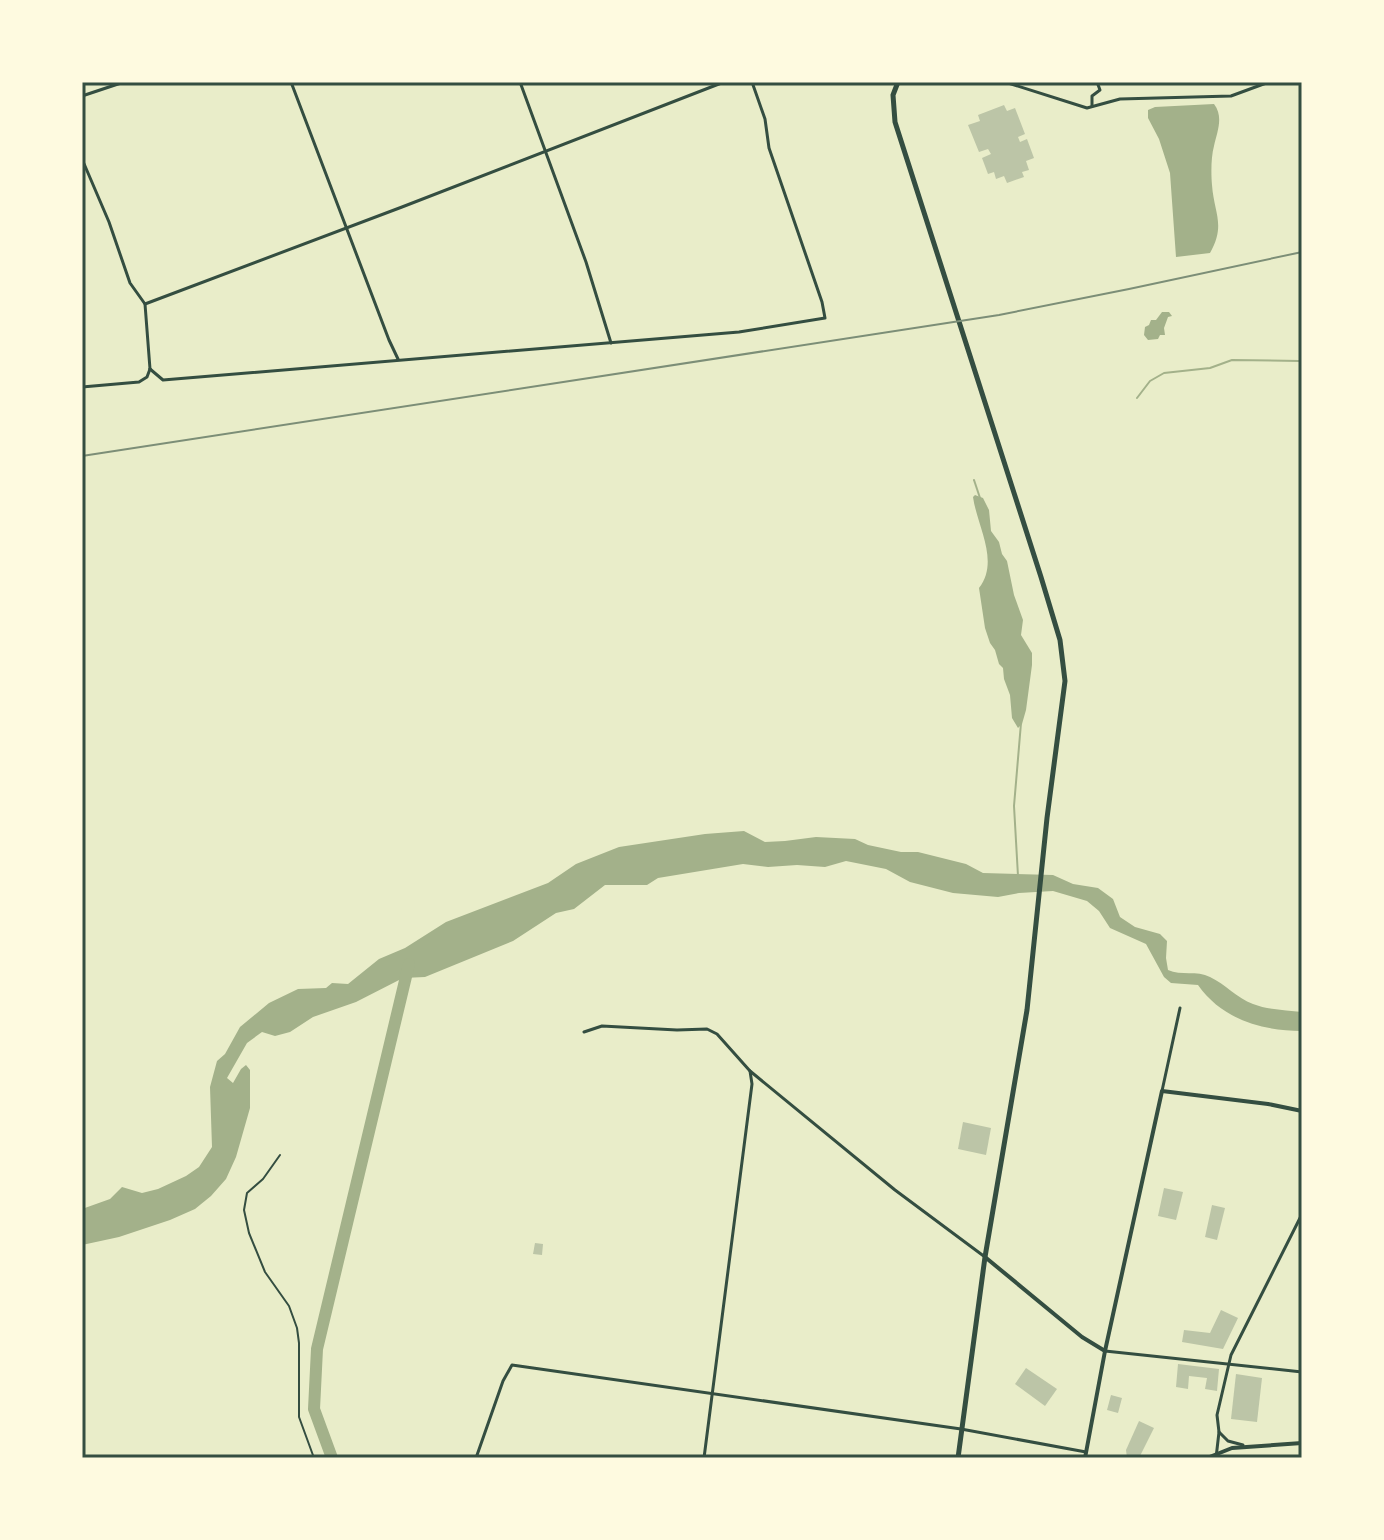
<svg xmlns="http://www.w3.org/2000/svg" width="1384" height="1540" viewBox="0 0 1384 1540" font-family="'IBM Plex Sans',sans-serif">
  <rect width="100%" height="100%" fill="#e9edc9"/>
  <g fill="#a3b18a">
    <path d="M1214 104C1224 117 1217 132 1214 146 1211 157 1211 173 1212 185 1214 213 1226 225 1210 253L1176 257 1170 173 1159 139 1148 118V110L1155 107Z"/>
    <polygon points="1162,312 1169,312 1172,316 1168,317 1164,328 1165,335 1160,335 1158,339 1148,340 1144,335 1145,327 1149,325 1151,320 1156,320"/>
    <path d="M975 495 983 498 989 510 991 531 999 542 1002 554 1007 561 1014 595 1023 620 1021 635 1032 653V665L1026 710 1022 724 1018 728 1012 718 1010 695 1004 679 1003 668 999 664 995 650 990 643 985 628 979 588C1000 561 977 526 973 497Z"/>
    <path d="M744 831 765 842 785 841 816 837 855 839 868 845 901 852H918L966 864 983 873 1053 875 1073 884 1098 888 1113 899 1120 917 1135 927 1160 934 1167 941 1166 958 1168 970C1181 976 1197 970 1210 977 1225 984 1237 998 1253 1004 1268 1010 1286 1010 1302 1012V1031C1261 1031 1222 1019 1198 985L1171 983 1164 977 1146 944 1110 928 1099 911 1087 901 1053 891 1019 893 998 897 953 893 910 882 886 869 846 861 825 867 797 865 768 867 743 864 658 878 647 885H605L574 909 556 913 513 941 425 977 403 978 356 1002 313 1017 290 1032 275 1036 262 1032 247 1043 227 1078 233 1083 241 1069 246 1065 250 1070V1108L236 1157 226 1179 211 1196 195 1209 170 1220 119 1237 82 1245V1209L110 1199 122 1187 142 1193 158 1189 186 1176 199 1167 212 1147 210 1087 217 1061 225 1054 240 1027 269 1003 298 989 326 988 332 983 348 984 379 959 405 948 446 922 548 883 576 864 619 847 705 834Z"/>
  </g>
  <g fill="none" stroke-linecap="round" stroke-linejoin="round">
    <g stroke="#a3b18a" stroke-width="2">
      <polyline points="1137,398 1150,381 1164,373 1210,368 1232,360 1299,361 1302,363"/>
      <polyline points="974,480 980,498"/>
      <polyline points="1018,876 1014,806 1021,723"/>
    </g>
    <polyline stroke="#a3b18a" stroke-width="12" points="332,1458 314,1409 317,1349 409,964"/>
  </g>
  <g fill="#bcc5a7">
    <polygon points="1004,105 1007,111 1015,108 1025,134 1018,137 1020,142 1027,139 1034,158 1026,161 1029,170 1022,172 1024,177 1007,183 1004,176 996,179 994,172 988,174 982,158 991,154 988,149 979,152 968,125 980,121 978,115"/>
    <polygon points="963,1122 991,1128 986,1155 958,1149"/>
    <polygon points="1164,1188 1183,1192 1176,1220 1158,1216"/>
    <polygon points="1212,1205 1225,1208 1217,1240 1205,1237"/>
    <polygon points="535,1243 543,1244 542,1255 533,1254"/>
    <polygon points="1221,1310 1238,1318 1223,1349 1182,1342 1184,1330 1210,1333"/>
    <polygon points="1178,1364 1219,1369 1217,1391 1205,1389 1207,1378 1189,1376 1188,1389 1176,1387"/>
    <polygon points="1026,1368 1057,1389 1045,1406 1015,1384"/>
    <polygon points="1236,1374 1262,1378 1257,1422 1231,1419"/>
    <polygon points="1111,1395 1122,1398 1118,1413 1107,1410"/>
    <polygon points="1139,1421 1154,1428 1139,1458 1127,1458 1126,1450"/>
  </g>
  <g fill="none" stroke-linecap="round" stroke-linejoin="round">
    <polyline stroke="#344e41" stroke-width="2" points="280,1155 263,1179 247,1193 244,1210 249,1233 265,1272 289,1306 297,1328 299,1343 299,1417 314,1458"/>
    <g stroke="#344e41" stroke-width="3">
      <polyline points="291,82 389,340 398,359"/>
      <polyline points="520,82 586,262 611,343"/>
      <polyline points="1005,82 1087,108 1120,99 1231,96 1269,82"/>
      <polyline points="82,96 124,82"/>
      <polyline points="1092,106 1092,96 1100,90 1097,82"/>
      <polyline points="82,159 109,222 130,283 145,304 150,369"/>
      <polyline points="145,304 402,207 724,82"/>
      <polyline points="150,369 163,380 739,332 825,318 822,302 769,148 765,119 752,82"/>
      <polyline points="82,387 139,382 147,377 150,369"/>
      <polyline points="584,1032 602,1026 677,1030 707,1029 717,1034 750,1071 895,1190 985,1257"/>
      <polyline points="1162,1091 1180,1008"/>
      <polyline points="1105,1351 1302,1372"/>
      <polyline points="1219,1432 1228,1441 1243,1445"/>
      <polyline points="476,1458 503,1381 512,1365 961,1429 1086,1452"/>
      <polyline points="704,1458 752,1084 750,1071"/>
      <polyline points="1216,1458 1219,1432 1217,1415 1231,1355 1302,1214"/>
    </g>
    <g stroke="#344e41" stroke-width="4">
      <polyline points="985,1257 1082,1337 1105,1351"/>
      <polyline points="1085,1458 1105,1351 1162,1091 1268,1104 1302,1111"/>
    </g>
    <polyline stroke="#344e41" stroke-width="4" points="1207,1458 1232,1448 1302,1443"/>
    <polyline stroke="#344e41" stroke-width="5" points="898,82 893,95 895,122 1041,577 1060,640 1065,681 1047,818 1027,1010 985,1257 958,1458"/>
    <polyline stroke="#7c8e77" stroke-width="2" points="82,456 999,315 1129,289 1302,252"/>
  </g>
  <rect width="1384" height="1540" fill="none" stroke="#fefae0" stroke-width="168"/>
  <rect x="84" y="84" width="1216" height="1372" fill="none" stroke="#344e41" stroke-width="3"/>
</svg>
